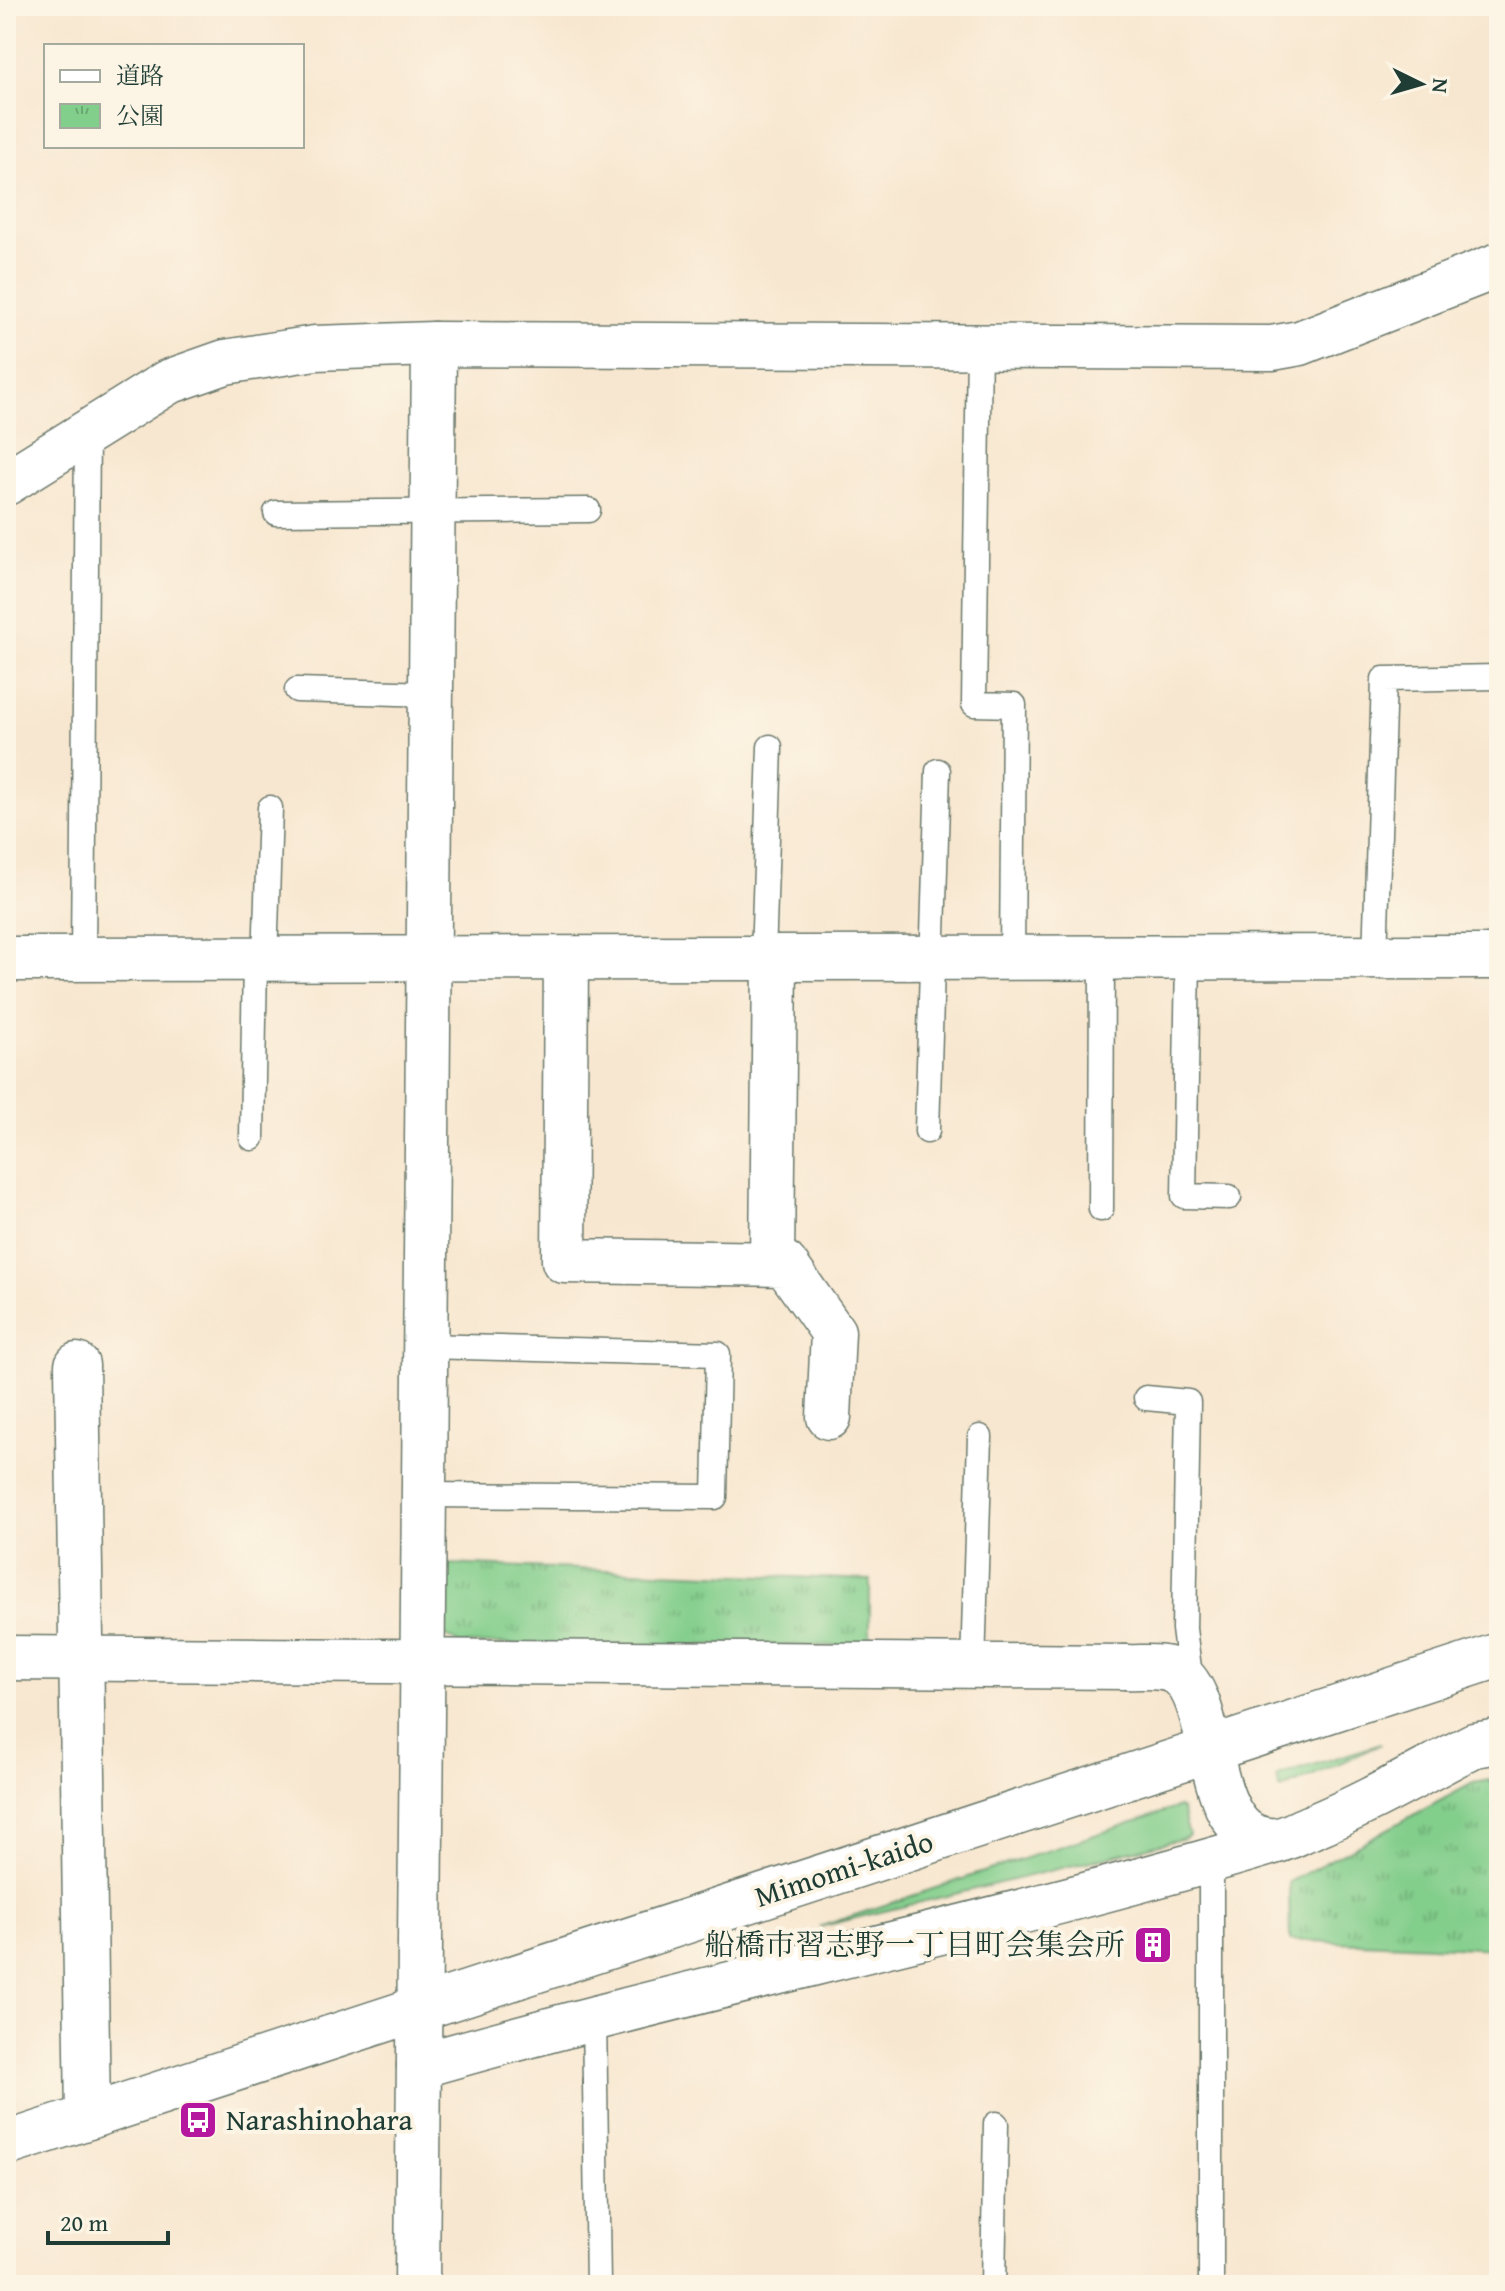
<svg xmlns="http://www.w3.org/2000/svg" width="1505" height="2291" viewBox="0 0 1505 2291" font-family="'Gentium Book Plus','Noto Serif JP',serif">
  <defs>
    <pattern id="park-tufts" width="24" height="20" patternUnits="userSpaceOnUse" patternTransform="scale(2)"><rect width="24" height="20" fill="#82ce8b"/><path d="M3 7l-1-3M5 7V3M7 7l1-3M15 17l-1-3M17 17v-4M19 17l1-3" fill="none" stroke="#6aa872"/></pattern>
  </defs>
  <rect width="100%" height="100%" fill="#fcf5e5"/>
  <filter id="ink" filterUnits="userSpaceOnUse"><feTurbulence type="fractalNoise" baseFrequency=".0125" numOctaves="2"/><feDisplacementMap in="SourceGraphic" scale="16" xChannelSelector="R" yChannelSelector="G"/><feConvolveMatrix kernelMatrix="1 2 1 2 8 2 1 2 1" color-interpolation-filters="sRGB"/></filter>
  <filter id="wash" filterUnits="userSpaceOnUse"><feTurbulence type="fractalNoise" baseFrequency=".006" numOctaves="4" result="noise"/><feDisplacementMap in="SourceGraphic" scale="32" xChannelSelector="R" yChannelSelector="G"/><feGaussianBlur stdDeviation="1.8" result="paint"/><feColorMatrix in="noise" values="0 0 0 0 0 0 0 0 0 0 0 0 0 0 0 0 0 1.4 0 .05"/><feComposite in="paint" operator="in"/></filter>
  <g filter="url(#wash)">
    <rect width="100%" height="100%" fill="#f8e7d0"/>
    <g fill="#82ce8b" stroke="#508660" stroke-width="2">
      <polygon points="1381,1744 1281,1790 1279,1789 1277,1776"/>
      <polygon points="1178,1807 1182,1810 1189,1835 1185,1838 819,1927"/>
    </g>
    <g fill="url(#park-tufts)" stroke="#508660" stroke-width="2">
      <polygon points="446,1564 870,1580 870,1646 459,1644 442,1633"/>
      <polygon points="1489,1780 1499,1789 1499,1949 1290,1940 1289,1882 1473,1783"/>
    </g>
  </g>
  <g filter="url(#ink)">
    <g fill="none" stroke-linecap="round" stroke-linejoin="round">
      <g stroke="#6b786b" stroke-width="27">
        <g id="service">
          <polyline points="979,346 974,704 1014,705 1012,958"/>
          <polyline points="276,513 588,510"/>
          <polyline points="297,690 431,694"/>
          <polyline points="763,958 770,747"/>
          <polyline points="1188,958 1184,1196 1229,1197"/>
          <polyline points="1375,958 1384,679 1499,677"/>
          <polyline points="83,959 87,431"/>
          <polyline points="265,961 270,808"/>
          <polyline points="927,1131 938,771"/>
          <polyline points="252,1138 255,960"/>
          <polyline points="1101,1209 1102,958"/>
          <polyline points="1146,1398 1188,1402 1184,1629 1191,1684"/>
          <polyline points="424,1495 715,1497 718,1354 425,1346"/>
          <polyline points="973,1666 980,1437"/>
          <polyline points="1211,1861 1211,2285"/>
          <polyline points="594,2015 598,2285"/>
          <polyline points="993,2285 996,2124"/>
        </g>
      </g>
      <g stroke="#6b786b" stroke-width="47">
        <g id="minor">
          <polyline points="6,483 168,382 225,362 315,348 434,344 1272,348 1300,343 1499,265"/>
          <polyline points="6,959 1499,957"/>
          <polyline points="566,959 564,1261 785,1264 833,1332 829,1417"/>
          <polyline points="772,1263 775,958"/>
          <polyline points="77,1365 88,2117"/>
          <polyline points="6,1658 1126,1667"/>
          <path d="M419 2066C704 1984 996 1926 1280 1840"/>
          <polyline points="417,2285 434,344"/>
        </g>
      </g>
      <g stroke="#6b786b" stroke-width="47">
        <path id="tertiary" d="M1126 1667C1143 1668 1165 1664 1179 1674 1221 1705 1200 1845 1277 1840 1288 1839 1300 1831 1311 1827 1367 1804 1420 1773 1474 1745L1499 1741"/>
      </g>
      <g stroke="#6b786b" stroke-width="47">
        <polyline id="primary" points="6,2144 1499,1655"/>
      </g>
      <use href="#service" stroke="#fff" stroke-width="24"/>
      <use href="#minor" stroke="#fff" stroke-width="44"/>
      <use href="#tertiary" stroke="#fff" stroke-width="44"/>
      <use href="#primary" stroke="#fff" stroke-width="44"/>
    </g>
  </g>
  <defs>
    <g id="building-square" transform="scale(2)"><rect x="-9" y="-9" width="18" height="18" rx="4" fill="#b5179e" stroke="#fcf5e5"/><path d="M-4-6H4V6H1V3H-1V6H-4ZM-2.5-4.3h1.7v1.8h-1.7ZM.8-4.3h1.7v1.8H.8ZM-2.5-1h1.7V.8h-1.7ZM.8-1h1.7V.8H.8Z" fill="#fff"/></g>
    <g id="bus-square" transform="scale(2)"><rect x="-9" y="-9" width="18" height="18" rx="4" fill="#b5179e" stroke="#fcf5e5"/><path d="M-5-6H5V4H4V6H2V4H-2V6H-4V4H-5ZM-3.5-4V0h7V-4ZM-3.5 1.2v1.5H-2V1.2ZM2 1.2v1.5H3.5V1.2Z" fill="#fff"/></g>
  </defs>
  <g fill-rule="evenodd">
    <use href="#building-square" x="1153" y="1945"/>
    <use href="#bus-square" x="198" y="2120"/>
  </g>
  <g text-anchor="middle" stroke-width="8" stroke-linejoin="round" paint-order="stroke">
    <g font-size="30" fill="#1f3d34" stroke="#fcf5e5">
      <text transform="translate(844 1869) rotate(-18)" y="10">Mimomi-kaido</text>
    </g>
    <g font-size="30" fill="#1f3d34" stroke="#fcf5e5" text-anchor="end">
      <text x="1125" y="1955">船橋市習志野一丁目町会集会所</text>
      <text x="226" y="2130" text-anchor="start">Narashinohara</text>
    </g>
  </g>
  <rect width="1505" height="2291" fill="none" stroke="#fcf5e5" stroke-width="32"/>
  <rect x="44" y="44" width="260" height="104" fill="#fcf5e5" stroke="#a4ab9e" stroke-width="2"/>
  <rect x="60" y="70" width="40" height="12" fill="#ffffff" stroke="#a4ab9e" stroke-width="2"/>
  <text x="116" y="84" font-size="24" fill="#1f3d34">道路</text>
  <rect x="60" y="104" width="40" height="24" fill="url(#park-tufts)" stroke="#a4ab9e" stroke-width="2"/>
  <text x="116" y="124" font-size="24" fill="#1f3d34">公園</text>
  <g transform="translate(1421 84) rotate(95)" stroke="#fcf5e5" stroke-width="6" paint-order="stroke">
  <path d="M0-6L14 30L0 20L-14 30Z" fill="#1f3d34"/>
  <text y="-12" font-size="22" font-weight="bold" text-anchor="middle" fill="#1f3d34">N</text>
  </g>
  <path d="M48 2231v12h120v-12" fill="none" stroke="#1f3d34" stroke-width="4"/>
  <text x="60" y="2231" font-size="24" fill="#1f3d34" stroke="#fcf5e5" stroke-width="6" paint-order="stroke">20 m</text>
</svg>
